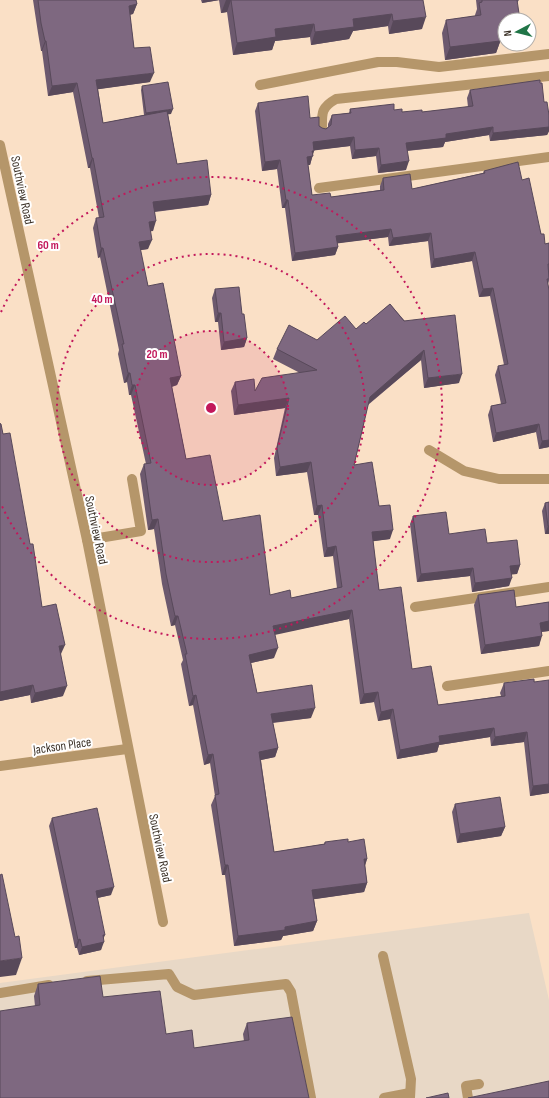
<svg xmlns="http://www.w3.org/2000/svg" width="549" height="1098" viewBox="0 0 549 1098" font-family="'Sofia Sans Condensed',sans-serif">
  <rect width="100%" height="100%" fill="#fae0c6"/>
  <polygon fill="#e8d8c6" points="529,913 549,1000 549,1098 0,1098 0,983"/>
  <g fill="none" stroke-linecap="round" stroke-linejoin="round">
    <g stroke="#b5966a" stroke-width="10">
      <polyline points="260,85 378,62 397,62 439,67 549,54"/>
      <path d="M322 131C322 114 320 108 336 99L549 76"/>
      <polyline points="319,188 549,157"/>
      <polyline points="87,540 141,531 132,479"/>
      <polyline points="415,607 549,587"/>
      <polyline points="447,686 549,671"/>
      <polyline points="383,956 411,1079 410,1098"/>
      <polyline points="87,981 169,974 177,987 194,995 286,984 291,992 311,1098"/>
      <polyline points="0,993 49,985"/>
      <polyline points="384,1098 410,1093"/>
      <polyline points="468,1098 466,1086 479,1084"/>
    </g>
    <g stroke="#b5966a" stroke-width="10">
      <polyline points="0,145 87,540 163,922"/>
      <polyline points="429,450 464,471 499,479 549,479"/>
      <polyline points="0,766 127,749"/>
    </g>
  </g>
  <g fill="#6c596e">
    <polygon points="33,0 136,0 137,4 133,14 130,15 134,48 150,82 98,89 103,123 144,115 141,90 142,86 171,114 168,114 177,164 211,195 208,205 155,212 153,231 150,231 148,249 140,250 148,286 181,376 177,385 172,387 186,459 223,521 270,595 291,598 337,588 333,556 324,557 318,515 314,515 307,472 276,476 274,458 285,408 234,415 231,391 235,382 255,391 300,373 273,359 277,349 317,340 356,329 366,324 390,304 459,383 424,388 421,360 368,405 354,465 379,506 390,539 373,541 379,590 412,669 438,705 501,696 500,693 504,683 534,679 549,793 530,796 524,742 491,746 490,737 439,745 437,752 397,759 390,719 378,721 374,702 360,704 349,619 275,634 274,658 251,663 257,693 311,718 273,723 278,748 275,757 261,760 274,852 324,844 325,842 348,842 367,859 365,865 367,883 364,892 314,899 317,921 313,931 283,936 281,940 234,946 225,875 222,875 211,805 215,796 210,763 204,765 193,705 189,706 181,664 183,660 175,625 171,626 162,584 154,529 148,530 140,474 144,464 146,464 131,395 129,395 127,382 124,383 118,354 119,350 100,257 98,258 93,228 96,218 99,218 90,168 88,168 73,92 48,96 42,51 41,51 38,33"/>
    <polygon points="201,0 423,0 422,29 389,34 388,26 353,31 349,39 311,45 310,37 275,41 272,50 233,55 227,12 221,13 219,0 202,3"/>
    <polygon points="476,0 519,0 505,20 505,41 500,42 496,53 445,60 442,33 446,20 475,16 475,15 477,9"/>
    <polygon points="470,90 544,102 549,115 549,131 547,135 490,141 489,135 445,142 443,147 407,151 406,170 378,173 376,156 352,159 350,146 314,150 310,165 308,165 312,195 331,197 380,190 380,186 383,178 412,189 483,173 484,171 522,180 541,234 545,244 549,243 549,281 548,284 549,290 549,447 539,449 536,432 493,442 488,415 491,406 501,404 495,375 498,366 504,365 490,296 479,297 472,261 431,268 428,241 389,246 388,237 337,243 338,247 335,255 292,261 285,208 282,208 277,169 262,171 255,111 258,103 310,118 322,128 326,129 328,127 328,124 332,115 349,113 350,109 394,110 402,112 422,112 468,107 467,98"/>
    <polygon points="215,289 242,314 247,338 244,347 221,350 218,322 215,322 212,298"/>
    <polygon points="0,423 3,434 42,607 61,654 61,655 63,696 31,703 30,695 0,701"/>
    <polygon points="549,502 549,534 545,534 542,511 545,503"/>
    <polygon points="413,516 449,534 487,543 520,565 517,574 511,574 509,586 472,592 470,576 417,582 410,524"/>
    <polygon points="478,595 516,607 549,602 549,631 542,632 539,646 481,654 474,605"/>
    <polygon points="455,804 505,827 501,836 457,843 452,812"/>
    <polygon points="52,818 111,895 97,898 103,939 101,950 79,955 77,948 75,948 49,826"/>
    <polygon points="38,984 103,997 166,1034 194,1048 244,1041 243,1034 247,1023 309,1098 35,1006 34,996"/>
  </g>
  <g fill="#58495a">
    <polygon points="203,0 220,0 202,3"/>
    <polygon points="226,0 231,0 227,12 221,13"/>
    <polygon points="137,4 133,14 125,15 129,6"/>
    <polygon points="392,14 388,26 353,31 349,39 311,45 315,32 353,19"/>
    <polygon points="426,17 422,29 389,34 393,21"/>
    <polygon points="314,24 310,37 275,41 272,50 233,55 237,43 275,29"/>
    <polygon points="505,29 505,41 500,42 496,53 445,60 450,47 499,30"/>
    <polygon points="45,41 46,41 42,51 41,51"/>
    <polygon points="154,73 150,82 93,90 96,80"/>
    <polygon points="77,83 73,92 48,96 52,86"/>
    <polygon points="173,109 171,114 144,118 146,113"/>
    <polygon points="493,127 489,135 445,142 443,147 403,151 406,143 446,134"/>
    <polygon points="549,127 549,131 547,135 490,141 493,133"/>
    <polygon points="354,137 350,146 310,151 313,142"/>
    <polygon points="379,148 376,156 352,159 355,150"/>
    <polygon points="312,151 314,151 310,165 304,165 307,157"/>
    <polygon points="92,158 93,158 90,168 88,168"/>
    <polygon points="280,160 277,169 262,171 265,162"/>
    <polygon points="409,161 406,170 378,173 381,165"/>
    <polygon points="211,195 208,205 150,212 153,202"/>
    <polygon points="286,200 288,200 285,208 282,208"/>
    <polygon points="156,221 153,231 145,232 149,222"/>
    <polygon points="391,229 388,237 333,244 336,236"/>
    <polygon points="431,233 428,241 389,246 393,238"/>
    <polygon points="152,240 148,249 135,251 139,242"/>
    <polygon points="338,247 335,255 292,261 295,253"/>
    <polygon points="101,248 103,248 100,257 98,258"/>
    <polygon points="475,252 472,261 431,268 434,259"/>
    <polygon points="493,288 490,296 479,297 483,289"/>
    <polygon points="218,313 221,313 218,322 215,322"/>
    <polygon points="247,338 244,347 221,350 224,342"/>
    <polygon points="424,350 421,360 366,406 370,397"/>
    <polygon points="128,373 130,373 127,382 124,383"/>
    <polygon points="462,374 459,383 424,388 428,378"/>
    <polygon points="181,376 177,385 166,388 170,378"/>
    <polygon points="132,385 135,385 131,395 129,395"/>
    <polygon points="289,398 285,408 234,415 238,405"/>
    <polygon points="539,424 536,432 493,442 496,433"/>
    <polygon points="549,440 549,447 539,449 542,441"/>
    <polygon points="311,462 307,472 276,476 280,467"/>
    <polygon points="322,505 318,515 314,515 317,506"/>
    <polygon points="158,519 154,529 148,530 152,520"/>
    <polygon points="548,526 549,526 549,534 545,534"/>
    <polygon points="393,530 390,539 368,542 372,532"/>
    <polygon points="336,546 333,556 324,557 327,548"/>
    <polygon points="520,565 517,574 507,575 510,566"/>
    <polygon points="473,568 470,576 417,582 421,574"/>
    <polygon points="512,578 509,586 472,592 475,583"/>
    <polygon points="352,610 349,619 270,636 273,626"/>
    <polygon points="175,616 178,616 175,625 171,626"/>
    <polygon points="549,621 549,631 537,632 540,623"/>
    <polygon points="542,636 539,646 481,654 485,645"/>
    <polygon points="65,645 61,654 55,656 59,646"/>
    <polygon points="278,648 274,658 246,664 249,655"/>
    <polygon points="33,685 30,695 0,701 0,692"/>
    <polygon points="67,686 63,696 31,703 35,693"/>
    <polygon points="378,692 374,702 360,704 364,694"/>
    <polygon points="196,695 193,705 189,706 193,696"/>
    <polygon points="315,708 311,718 268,723 271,714"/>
    <polygon points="393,709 390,719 378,721 381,712"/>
    <polygon points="494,728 490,737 439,745 437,752 397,759 400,750 439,736"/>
    <polygon points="527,732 524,742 491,746 495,737"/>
    <polygon points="278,748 275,757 256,761 259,752"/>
    <polygon points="213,754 210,763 204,765 208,755"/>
    <polygon points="549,784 549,793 530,796 533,786"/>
    <polygon points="505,827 501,836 457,843 460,834"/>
    <polygon points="364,859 367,859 364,869"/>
    <polygon points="225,865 228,865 225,875 222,875"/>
    <polygon points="367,883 364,892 309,900 312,890"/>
    <polygon points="114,887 111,895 93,899 96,891"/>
    <polygon points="317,921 313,931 283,936 281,940 234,946 238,936"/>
    <polygon points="103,935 105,935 102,942 104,942 101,950 79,955 82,947"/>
    <polygon points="80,939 77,948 75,948 78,940"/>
    <polygon points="22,958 16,975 0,977 0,961"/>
  </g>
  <g fill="#7e6880" stroke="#58495a">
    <polygon points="38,0 136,0 137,4 129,6 134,48 150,47 154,73 96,80 103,123 167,111 177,164 207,160 211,195 153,202 156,221 149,222 152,240 139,242 148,286 163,283 181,376 170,378 186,459 210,455 223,521 260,515 270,595 290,590 291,598 342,587 336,546 327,548 322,505 317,506 311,462 280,467 277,448 289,398 238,405 235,382 254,379 255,391 262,378 317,370 277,349 289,325 317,340 345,316 356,329 364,322 366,324 390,304 404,321 455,315 462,374 428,378 424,350 370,397 354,465 372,462 379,506 390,505 393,530 372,532 379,590 401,587 412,669 431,666 438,705 505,696 504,683 534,679 534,682 549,680 549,784 533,786 527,732 495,737 494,728 439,736 440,742 400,750 393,709 381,712 378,692 364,694 352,610 273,626 278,648 249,655 257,693 312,685 315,708 271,714 278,748 259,752 274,852 325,844 325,842 348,839 348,842 364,839 367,859 364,859 367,883 312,890 317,921 285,927 285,930 238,936 228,865 225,865 215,795 219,794 213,754 208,755 196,695 193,696 185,654 187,654 178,616 175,616 166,574 158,519 152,520 144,464 151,463 135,385 132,385 130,373 128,373 122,344 124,344 103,248 101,248 96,218 104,217 93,158 92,158 77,83 52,86 46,41 45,41 41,23"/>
    <polygon points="231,0 423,0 426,17 393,21 392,14 353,19 354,27 315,32 314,24 275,29 276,37 237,43"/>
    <polygon points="482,0 517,0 520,20 505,20 505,29 499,30 500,41 450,47 446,20 481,15 479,3 482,2"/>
    <polygon points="540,80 540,83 542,83 544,102 547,102 549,115 549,127 493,133 493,127 446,134 446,138 406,143 409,161 381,165 379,148 355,150 354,137 313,142 314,151 312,151 313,156 307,157 312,195 330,193 331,197 384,190 383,178 410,174 412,189 485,173 484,171 518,162 522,180 529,178 541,234 544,234 545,244 549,243 549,264 548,264 549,279 547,279 549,290 549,440 542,441 539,424 496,433 491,406 506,403 498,366 508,364 493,288 483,289 475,252 434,259 431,233 393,238 391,229 336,236 338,247 295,253 288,200 286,200 280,160 265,162 258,103 308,96 310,118 319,117 319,126 322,128 326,129 331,125 332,115 351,113 350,109 394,104 394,110 402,109 402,112 422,110 422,112 473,106 470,90"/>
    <polygon points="168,82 173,109 146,113 142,86"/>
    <polygon points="239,287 242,314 244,314 247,338 224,342 221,313 218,313 215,289"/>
    <polygon points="0,423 0,424 1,424 3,434 10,433 30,544 33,544 42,607 56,604 65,645 59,646 67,686 35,693 33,685 0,692"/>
    <polygon points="549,502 549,526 548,526 545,503"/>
    <polygon points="446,512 449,534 485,529 487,543 517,540 520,565 510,566 512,578 475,583 473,568 421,574 413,516"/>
    <polygon points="514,590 516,607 549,602 549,621 540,623 542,636 485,645 478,595"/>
    <polygon points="500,797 505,827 460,834 455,804"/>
    <polygon points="97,808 114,887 96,891 105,935 103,935 104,942 82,947 80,939 78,940 52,818"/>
    <polygon points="2,874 15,937 19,936 22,958 0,961 0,875"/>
    <polygon points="100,976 103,997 160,991 166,1034 192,1030 194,1048 249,1040 247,1023 292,1017 309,1098 0,1098 0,1011 40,1005 38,984"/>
    <polygon points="549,1081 549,1098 468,1098"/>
    <polygon points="448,1093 449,1098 426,1098"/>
  </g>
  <circle cx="211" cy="408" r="77" fill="#c2185b" fill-opacity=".12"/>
  <g fill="none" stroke="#c2185b" stroke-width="2" stroke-dasharray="2 4">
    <circle cx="211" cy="408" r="77"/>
    <circle cx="211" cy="408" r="154"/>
    <path d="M1 312A231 231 0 1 1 1 504"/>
  </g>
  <g text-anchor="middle" stroke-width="4" stroke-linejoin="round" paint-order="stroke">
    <g font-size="13" fill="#3b3127" stroke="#fff">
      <text transform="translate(23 190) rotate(78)" y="5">Southview Road</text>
      <text transform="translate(97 530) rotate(78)" y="5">Southview Road</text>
      <text transform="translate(62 745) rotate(-8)" y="5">Jackson Place</text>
      <text transform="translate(161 848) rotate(78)" y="5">Southview Road</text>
    </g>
  </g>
  <circle cx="211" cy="408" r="6" fill="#c2185b" stroke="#fff" stroke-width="2"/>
  <g font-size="12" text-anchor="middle" font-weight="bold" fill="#c2185b" stroke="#fff" stroke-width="4" stroke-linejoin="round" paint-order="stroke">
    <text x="48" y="249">60 m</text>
    <text x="102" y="303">40 m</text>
    <text x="157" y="358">20 m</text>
  </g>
  <g transform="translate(517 32) rotate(263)"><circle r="19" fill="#ffffff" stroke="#b1ada9"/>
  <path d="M0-3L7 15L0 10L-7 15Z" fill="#207547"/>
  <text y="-6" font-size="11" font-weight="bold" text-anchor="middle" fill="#3b3127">N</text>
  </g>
</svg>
